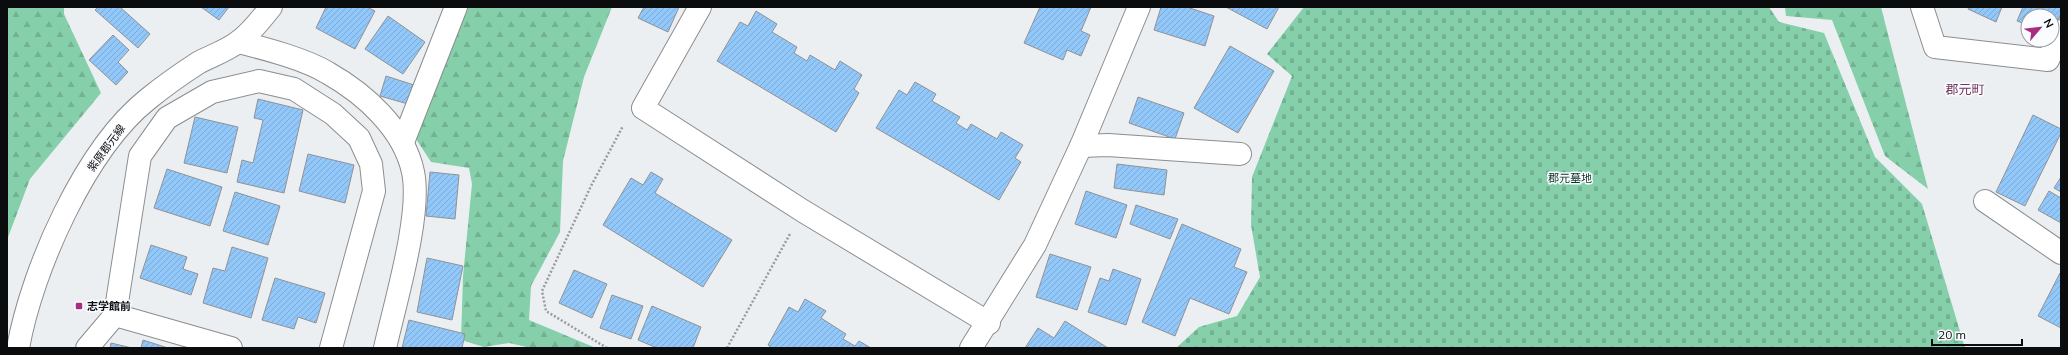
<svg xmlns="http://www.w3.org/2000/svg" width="2068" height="355" viewBox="0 0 2068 355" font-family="Mulish,'Noto Sans JP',sans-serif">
  <defs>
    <pattern id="forest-firs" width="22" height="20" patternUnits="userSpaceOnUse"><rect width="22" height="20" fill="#85d0aa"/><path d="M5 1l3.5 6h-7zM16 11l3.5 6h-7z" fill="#72b191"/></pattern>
    <pattern id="cemetery-stones" width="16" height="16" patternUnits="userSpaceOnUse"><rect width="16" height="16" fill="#85d0aa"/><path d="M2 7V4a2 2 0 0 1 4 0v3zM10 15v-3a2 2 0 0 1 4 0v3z" fill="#72b191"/></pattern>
    <pattern id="building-hatch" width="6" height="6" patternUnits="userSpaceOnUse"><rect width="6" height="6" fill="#92c7fa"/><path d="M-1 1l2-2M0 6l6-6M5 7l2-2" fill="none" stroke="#7daad5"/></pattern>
  </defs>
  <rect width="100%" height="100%" fill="#eceff2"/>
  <g fill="url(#forest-firs)">
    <polygon points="7,7 64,7 64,14 101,93 30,179 7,240"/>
    <polygon points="466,7 612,7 584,77 563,161 560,232 531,286 529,320 596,348 531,348 509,343 484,347 461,340 463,276 472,184 469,168 431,162 416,139"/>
    <polygon points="1785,7 1881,7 1928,189 1885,156 1832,20 1786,16"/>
  </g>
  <polygon fill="url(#cemetery-stones)" points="1304,7 1769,7 1779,22 1824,33 1875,157 1922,204 1965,348 1176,348 1199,327 1237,316 1260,277 1251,225 1252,177 1292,76 1267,54"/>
  <g fill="url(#building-hatch)" stroke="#909295">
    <polygon points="98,7 120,7 150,34 138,48 95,10"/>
    <polygon points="201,7 229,7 219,20"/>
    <polygon points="326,7 367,7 375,11 355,49 316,28"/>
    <polygon points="644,7 679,7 668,32 638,18"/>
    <polygon points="1040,7 1091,7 1081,31 1090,35 1081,56 1067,50 1063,60 1024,43"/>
    <polygon points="1161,7 1187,7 1214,16 1205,46 1154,30"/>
    <polygon points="1226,7 1279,7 1267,29"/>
    <polygon points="1969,7 2002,7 1996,22 1968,9"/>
    <polygon points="2023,7 2061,7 2061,13 2053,35 2052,16 2028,16 2028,25 2017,21"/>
    <polygon points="756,11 777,24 772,32 797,47 794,53 807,61 810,55 835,70 840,61 862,75 854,89 859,93 836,132 717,61 740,22 748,26"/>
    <polygon points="388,16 425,42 403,74 365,49"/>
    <polygon points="113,35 129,50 118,62 128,72 116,85 89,60"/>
    <polygon points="1230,46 1274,71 1238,133 1194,108"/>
    <polygon points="386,76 414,85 408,104 380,96"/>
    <polygon points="915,82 936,94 932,101 960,117 956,123 967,130 971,124 997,139 1001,132 1023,145 1015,158 1021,162 999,200 876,128 899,90 907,95"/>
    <polygon points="1138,97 1184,113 1175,139 1129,123"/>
    <polygon points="258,99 303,110 284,193 237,182 242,160 253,163 263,120 254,118"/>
    <polygon points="2033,115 2061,129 2061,133 2025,206 1996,192"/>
    <polygon points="195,117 238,127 227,173 184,163"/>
    <polygon points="308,154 354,165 345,203 299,191"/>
    <polygon points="1117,164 1167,170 1164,195 1114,188"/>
    <polygon points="167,169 222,187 210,226 154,208"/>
    <polygon points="430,172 459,175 455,219 426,216"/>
    <polygon points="651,172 663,179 655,193 732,240 703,287 603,225 631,178 643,185"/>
    <polygon points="2061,177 2061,192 2054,188"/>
    <polygon points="1086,191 1127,205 1116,238 1075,224"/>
    <polygon points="2049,191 2061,198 2061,223 2038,210"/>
    <polygon points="235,192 280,206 268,245 223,231"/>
    <polygon points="1136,205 1178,219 1170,239 1130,224"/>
    <polygon points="1182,224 1241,249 1234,267 1247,272 1229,314 1190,298 1175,336 1142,322"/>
    <polygon points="151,245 187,257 183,269 198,274 191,295 140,278"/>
    <polygon points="232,247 268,258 251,318 203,303 213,268 225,271"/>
    <polygon points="1050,254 1091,267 1077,310 1036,297"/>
    <polygon points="427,258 463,266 452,320 417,312"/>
    <polygon points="1113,269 1141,279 1126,325 1088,312 1100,278 1109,281"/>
    <polygon points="574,270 607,284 592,318 559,303"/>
    <polygon points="2060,273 2061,274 2061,328 2038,316"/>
    <polygon points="275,278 325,293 316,323 298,317 294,329 262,320"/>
    <polygon points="612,295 643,306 631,339 600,328"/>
    <polygon points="805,299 826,311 821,318 846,334 843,339 855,346 859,341 871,348 772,348 768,345 789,307 798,312"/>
    <polygon points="652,306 701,327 693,348 657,348 638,340"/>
    <polygon points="409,320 465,334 462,348 402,348"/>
    <polygon points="1065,321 1108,348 1025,348 1038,328 1054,338"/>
    <polygon points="143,340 168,348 141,348"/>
    <polygon points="111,343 132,348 110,348"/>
  </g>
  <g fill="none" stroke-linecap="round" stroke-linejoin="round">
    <g stroke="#8b8d8f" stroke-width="24">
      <g id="minor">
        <polyline points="700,7 643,108 803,211 989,323"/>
        <polyline points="1922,7 1935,47 2048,60 2061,31"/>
        <path d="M239 42C266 49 305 59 328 73 365 94 404 129 413 172 422 214 395 303 385 348"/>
        <polyline points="403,142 456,7"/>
        <polyline points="1081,146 1108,145 1240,154"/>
        <polyline points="1985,201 2061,253"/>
        <polyline points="115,315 231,348"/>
        <polyline points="87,348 115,315 140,156 167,118 212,92 259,81 294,89 333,114 359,138 371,164 374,191 331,348"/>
        <polyline points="971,348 1035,245 1081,146 1139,7"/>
      </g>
    </g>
    <g stroke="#8b8d8f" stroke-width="24">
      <path id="tertiary" d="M18 348C32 270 85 149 148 99 164 86 181 74 198 63 211 56 226 51 238 42 250 34 262 18 271 7"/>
    </g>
    <g stroke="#989a9c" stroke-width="2.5" stroke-dasharray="2 2" stroke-linecap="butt">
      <polyline points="607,348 546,311 542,291 591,186 623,126"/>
      <polyline points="727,348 790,234"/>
    </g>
    <use href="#minor" stroke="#fff" stroke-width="22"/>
    <use href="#tertiary" stroke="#fff" stroke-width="22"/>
  </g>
  <rect fill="#a82e82" stroke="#fafcff" stroke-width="1.5" x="75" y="302" width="8" height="8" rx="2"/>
  <g text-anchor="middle" stroke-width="3" stroke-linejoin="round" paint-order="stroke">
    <g font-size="11" fill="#0b0c0d" stroke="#fafcff">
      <text transform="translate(106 148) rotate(-54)" y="4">紫原郡元線</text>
    </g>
    <g font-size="11" fill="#083422" stroke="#fafcff">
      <text x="1570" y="182">郡元墓地</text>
    </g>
    <g font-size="11" font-weight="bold" fill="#0b0c0d" stroke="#fafcff" text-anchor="start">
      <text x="87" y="310">志学館前</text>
    </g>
    <g font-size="13" fill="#72355c" stroke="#fafcff">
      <text x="1965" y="94">郡元町</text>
    </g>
  </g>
  <rect width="2068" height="355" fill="none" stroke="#0b0c0d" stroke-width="16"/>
  <g transform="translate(2040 28) rotate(62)"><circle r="19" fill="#fafcff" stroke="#9a9c9e"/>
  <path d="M0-3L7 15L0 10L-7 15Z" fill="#a82e82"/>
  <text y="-6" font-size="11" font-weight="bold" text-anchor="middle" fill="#0b0c0d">N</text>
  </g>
  <path d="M1932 339v6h90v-6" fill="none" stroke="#0b0c0d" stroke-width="2"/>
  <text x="1938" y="339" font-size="12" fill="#0b0c0d" stroke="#fafcff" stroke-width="3" paint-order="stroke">20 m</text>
</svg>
